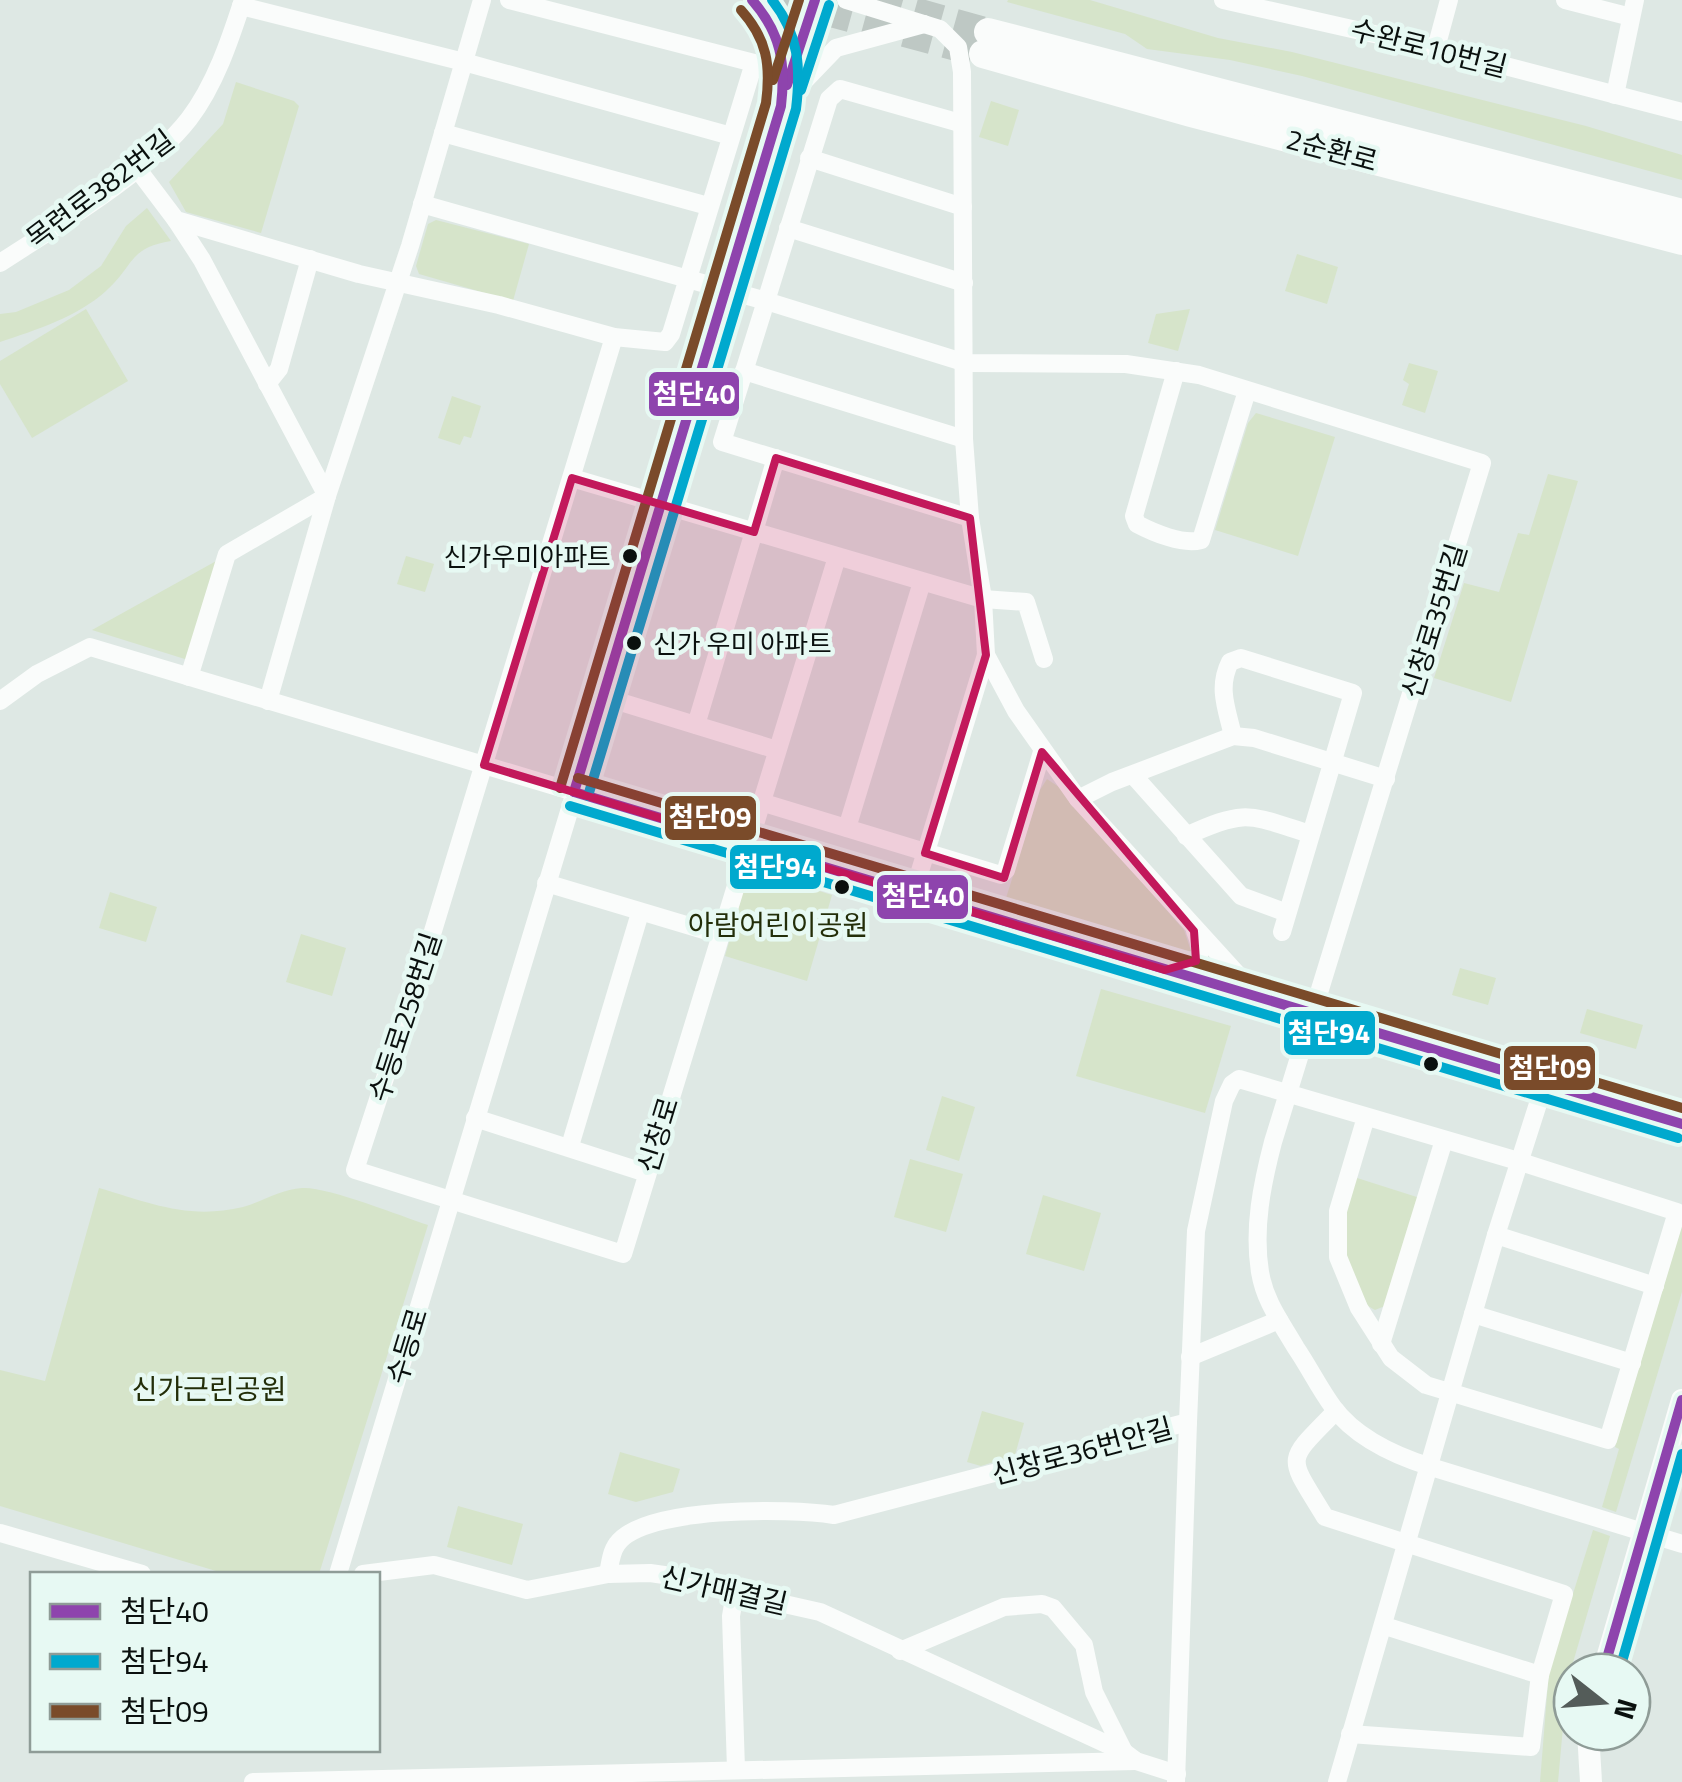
<svg xmlns="http://www.w3.org/2000/svg" width="1682" height="1782" viewBox="0 0 1682 1782" font-family="'Titillium Web','Noto Sans KR',sans-serif">
  <rect width="100%" height="100%" fill="#dee8e4"/>
  <g fill="#d6e4ca">
    <polygon points="1008,0 1090,0 1218,38 1292,52 1586,126 1682,155 1682,180 1302,76 1230,60 1147,49 1125,34 1007,2"/>
    <polygon points="236,82 294,101 299,106 261,233 186,212 169,182 223,124"/>
    <polygon points="991,101 1019,110 1008,146 979,137"/>
    <path d="M147 208 171 241C128 248 135 265 106 291 77 317 36 330 0 342V314L16 312 69 290 101 266 126 226Z"/>
    <polygon points="436,220 529,244 513,301 419,274 416,266 428,224"/>
    <polygon points="1297,254 1338,267 1327,304 1285,291"/>
    <polygon points="86,309 128,381 32,438 0,384 0,361"/>
    <polygon points="1190,309 1178,351 1148,343 1156,314"/>
    <polygon points="1409,363 1438,371 1425,413 1402,405 1409,384 1403,380"/>
    <polygon points="452,396 481,406 471,438 464,436 460,445 438,438"/>
    <polygon points="1256,413 1335,437 1298,556 1215,530 1248,423"/>
    <polygon points="1548,474 1578,481 1511,702 1434,678 1464,583 1499,592 1518,533 1529,535"/>
    <polygon points="406,556 434,564 425,592 397,584"/>
    <polygon points="218,560 188,660 92,630"/>
    <polygon points="1047,779 1059,787 1184,930 1191,951 1175,953 1006,898 1040,790"/>
    <polygon points="758,872 832,895 807,981 725,956 747,878"/>
    <polygon points="110,892 157,907 146,942 99,928"/>
    <polygon points="301,934 346,948 332,996 286,982"/>
    <polygon points="1460,968 1496,978 1488,1005 1452,995"/>
    <polygon points="1101,989 1231,1026 1205,1113 1076,1076"/>
    <polygon points="1587,1009 1643,1025 1636,1049 1580,1033"/>
    <polygon points="942,1096 975,1107 959,1161 926,1150"/>
    <polygon points="910,1159 963,1174 946,1232 894,1217"/>
    <polygon points="1354,1177 1420,1198 1385,1306 1375,1310 1368,1306 1344,1256 1343,1222"/>
    <path d="M99 1188C150 1203 189 1220 243 1207 262 1202 281 1189 302 1188 326 1186 401 1216 428 1225L319 1574H226L0 1506V1370L45 1381Z"/>
    <polygon points="1043,1195 1101,1213 1084,1271 1026,1254"/>
    <polygon points="1682,1225 1682,1292 1616,1512 1602,1507 1619,1449 1615,1447"/>
    <polygon points="982,1411 1024,1423 1015,1455 981,1466 967,1462"/>
    <polygon points="620,1452 680,1469 673,1492 636,1502 608,1494"/>
    <polygon points="458,1506 523,1524 512,1565 447,1547"/>
    <polygon points="1593,1530 1610,1536 1567,1683 1558,1782 1540,1782 1549,1670"/>
  </g>
  <g fill="none" stroke-linecap="round" stroke-linejoin="round">
    <g stroke="#bec8c4" stroke-width="28" stroke-dasharray="28 14" stroke-linecap="butt">
      <polyline points="783,0 975,52"/>
      <polyline points="874,0 988,32"/>
    </g>
    <g stroke="#fafcfb" stroke-width="18">
      <path d="M752 0C773 21 787 45 785 76"/>
      <polyline points="846,0 940,29 958,47 962,72 964,439 970,518 983,599 986,655 1016,711 1078,799 1259,998"/>
      <polyline points="1223,0 1436,48 1682,112"/>
      <polyline points="1565,0 1631,17"/>
      <polyline points="241,6 464,62 731,136"/>
      <polyline points="1436,48 1449,0"/>
      <polyline points="1615,95 1635,0"/>
      <polyline points="786,100 836,48 924,24"/>
      <polyline points="960,123 840,89 829,99 722,442 970,518"/>
      <polyline points="443,133 708,206"/>
      <polyline points="809,158 963,207"/>
      <polyline points="136,167 176,220 359,274 499,305 614,337 665,342 671,334 754,63 509,0"/>
      <path d="M422 204 766 301 966 363 1126 364 1199 375 1482 463 1273 1142C1262 1184 1253 1228 1260 1272 1265 1302 1281 1322 1296 1348 1309 1367 1319 1388 1333 1407 1355 1437 1396 1456 1431 1467L1682 1544"/>
      <polyline points="176,220 202,260 327,496 227,554 189,677"/>
      <polyline points="788,228 964,283"/>
      <path d="M0 263C58 225 147 173 189 119 215 85 230 40 243 0"/>
      <polyline points="614,337 433,931 355,1170 623,1254 837,557"/>
      <polyline points="744,371 964,439"/>
      <path d="M1176 371 1134 516 1137 524C1154 533 1183 545 1201 540L1247 391"/>
      <polyline points="267,384 279,369 310,259"/>
      <polyline points="572,478 983,599 1026,602 1044,659"/>
      <polyline points="604,697 777,750"/>
      <polyline points="0,701 37,674 90,647 574,792"/>
      <polyline points="268,701 327,496 410,246 482,0"/>
      <polyline points="696,725 776,458"/>
      <path d="M1233 736C1227 709 1217 688 1230 662L1241 658 1353 693 1282 932"/>
      <polyline points="1133,775 1241,896 1287,913"/>
      <polyline points="1078,799 1112,782 1233,736 1254,738 1386,779"/>
      <polyline points="761,802 1001,875 1006,870 1042,752"/>
      <polyline points="847,828 922,582"/>
      <path d="M1186 836C1247 808 1249 815 1310 834"/>
      <polyline points="546,883 720,935"/>
      <polyline points="913,894 986,655"/>
      <path d="M1171 969C1199 965 1206 957 1195 931"/>
      <polyline points="475,1118 646,1173"/>
      <polyline points="570,1146 640,913"/>
      <polyline points="1496,1235 1655,1286"/>
      <polyline points="1473,1314 1632,1363"/>
      <polyline points="1381,1344 1444,1140"/>
      <polyline points="1190,1357 1279,1320"/>
      <path d="M1336 1411C1284 1464 1287 1454 1325 1517L1564 1594 1540 1675 1531 1747 1350 1734"/>
      <polyline points="0,1533 142,1574"/>
      <polyline points="338,1574 815,0"/>
      <polyline points="363,1574 434,1565 527,1590 608,1574 650,1573 692,1579 735,1593 820,1612 1124,1752 1136,1761 1177,1774"/>
      <path d="M608 1574C610 1564 611 1552 617 1544 644 1506 790 1508 834 1515L1188 1422 1196 1231 1224 1101 1232 1084 1239 1079 1518 1161 1677 1212 1608 1440 1426 1385 1391 1358 1359 1308 1338 1257V1211L1366 1117"/>
      <polyline points="735,1593 731,1616 736,1769"/>
      <polyline points="1385,1626 1540,1675"/>
      <polyline points="900,1651 1004,1607 1042,1604 1053,1608 1084,1645 1094,1692 1124,1752"/>
      <polyline points="253,1782 1136,1761"/>
      <polyline points="1176,1782 1188,1422"/>
      <polyline points="1337,1782 1496,1235 1545,1082"/>
    </g>
    <g stroke="#fafcfb" stroke-width="22">
      <polyline points="574,792 1682,1124"/>
      <polyline points="1603,1672 1682,1400"/>
      <polyline points="1588,1732 1591,1782"/>
    </g>
    <g stroke="#fafcfb" stroke-width="28">
      <polyline points="988,32 1682,213"/>
      <polyline points="983,54 1191,113 1682,241"/>
    </g>
    <g stroke="#e7f9f3" stroke-width="18">
      <g id="bus-1">
        <polyline points="787,85 815,0"/>
        <polyline points="574,792 1682,1124"/>
        <path d="M574 792 781 106C786 63 781 33 752 0"/>
        <polyline points="1603,1672 1682,1400"/>
      </g>
    </g>
    <g stroke="#e7f9f3" stroke-width="18">
      <g id="bus-2">
        <polyline points="801,90 829,5"/>
        <path d="M588 796 796 109C801 68 799 34 772 0"/>
        <polyline points="570,806 1678,1138"/>
        <polyline points="1619,1672 1682,1454"/>
      </g>
    </g>
    <g stroke="#e7f9f3" stroke-width="18">
      <g id="bus-3">
        <polyline points="773,80 799,0"/>
        <polyline points="578,778 1682,1108"/>
        <path d="M560 788 766 103C771 65 767 39 741 10"/>
      </g>
    </g>
    <use href="#bus-1" stroke="#8e44ad" stroke-width="10"/>
    <use href="#bus-2" stroke="#00a9ce" stroke-width="10"/>
    <use href="#bus-3" stroke="#7a4b2a" stroke-width="10"/>
  </g>
  <path fill="#c2185b" fill-opacity="0.2" stroke="#c2185b" stroke-width="8" stroke-linejoin="round" d="M776 458 970 518 986 655 925 853 1004 878 1042 752 1194 931 1196 961 1165 970 484 765 572 478 754 532Z"/>
  <g fill="#0a100e" stroke="#e7f9f3" stroke-width="4">
    <circle cx="630" cy="556" r="9"/>
    <circle cx="634" cy="643" r="9"/>
    <circle cx="842" cy="887" r="9"/>
    <circle cx="1431" cy="1064" r="9"/>
  </g>
  <g text-anchor="middle" stroke-width="9" stroke-linejoin="round" paint-order="stroke">
    <g font-size="26" fill="#0a100e" stroke="#e7f9f3" text-anchor="end">
      <text x="611" y="566">신가우미아파트</text>
      <text x="653" y="653" text-anchor="start">신가 우미 아파트</text>
    </g>
    <g font-size="28" fill="#0a100e" stroke="#e7f9f3">
      <text transform="translate(1429 48) rotate(14)" y="10">수완로10번길</text>
      <text transform="translate(1332 150) rotate(15)" y="10">2순환로</text>
      <text transform="translate(100 189) rotate(-37)" y="10">목련로382번길</text>
      <text transform="translate(1434 621) rotate(-73)" y="10">신창로35번길</text>
      <text transform="translate(405 1017) rotate(-72)" y="10">수등로258번길</text>
      <text transform="translate(658 1135) rotate(-73)" y="10">신창로</text>
      <text transform="translate(407 1346) rotate(-73)" y="10">수등로</text>
      <text transform="translate(1082 1451) rotate(-15)" y="10">신창로36번안길</text>
      <text transform="translate(724 1590) rotate(13)" y="10">신가매결길</text>
    </g>
    <g font-size="28" fill="#232e09" stroke="#e7f9f3">
      <text x="778" y="935">아람어린이공원</text>
      <text x="209" y="1399">신가근린공원</text>
    </g>
  </g>
  <g stroke="#e7f9f3" stroke-width="4">
    <rect x="647" y="370" width="94" height="48" rx="10" fill="#8e44ad"/>
    <rect x="663" y="794" width="95" height="48" rx="10" fill="#7a4b2a"/>
    <rect x="728" y="843" width="95" height="48" rx="10" fill="#00a9ce"/>
    <rect x="875" y="873" width="95" height="48" rx="10" fill="#8e44ad"/>
    <rect x="1282" y="1009" width="95" height="48" rx="10" fill="#00a9ce"/>
    <rect x="1502" y="1044" width="95" height="48" rx="10" fill="#7a4b2a"/>
  </g>
  <g font-size="28" text-anchor="middle" font-weight="bold" fill="#fff">
    <text x="694" y="404">첨단40</text>
    <text x="710" y="827">첨단09</text>
    <text x="775" y="877">첨단94</text>
    <text x="923" y="906">첨단40</text>
    <text x="1329" y="1043">첨단94</text>
    <text x="1550" y="1078">첨단09</text>
  </g>
  <rect x="30" y="1572" width="350" height="180" fill="#e7f9f3" stroke="#8f9c97" stroke-width="2.5"/>
  <rect x="50" y="1604" width="50" height="15" fill="#8e44ad" stroke="#8f9c97" stroke-width="2.5"/>
  <text x="120" y="1622" font-size="30" fill="#0a100e">첨단40</text>
  <rect x="50" y="1654" width="50" height="15" fill="#00a9ce" stroke="#8f9c97" stroke-width="2.5"/>
  <text x="120" y="1672" font-size="30" fill="#0a100e">첨단94</text>
  <rect x="50" y="1704" width="50" height="15" fill="#7a4b2a" stroke="#8f9c97" stroke-width="2.5"/>
  <text x="120" y="1722" font-size="30" fill="#0a100e">첨단09</text>
  <g transform="translate(1602 1702) rotate(107)"><circle r="48" fill="#e7f9f3" stroke="#8f9c97" stroke-width="2.5"/>
  <path d="M0-8L18 38L0 25L-18 38Z" fill="#545c59"/>
  <text y="-15" font-size="28" font-weight="bold" text-anchor="middle" fill="#0a100e">N</text>
  </g>
</svg>
